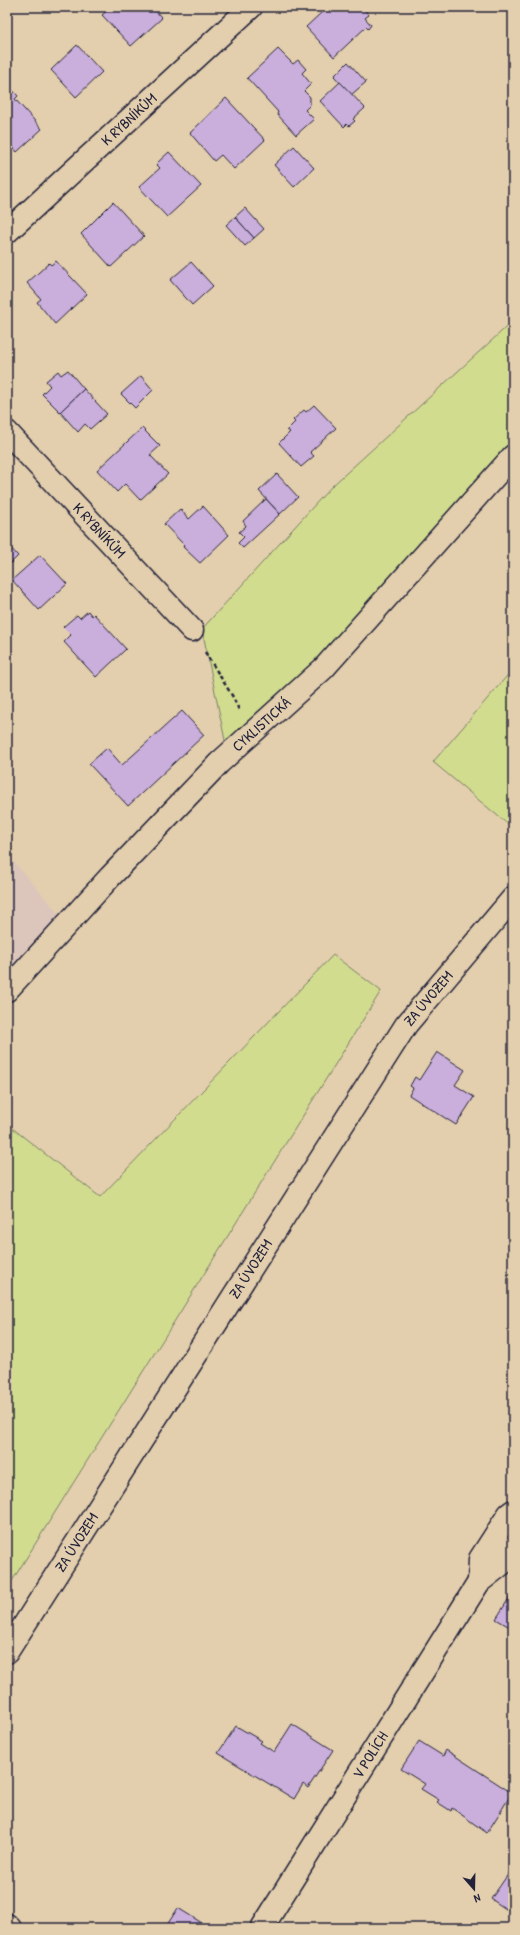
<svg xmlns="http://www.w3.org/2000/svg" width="520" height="1935" viewBox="0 0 520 1935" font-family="'Patrick Hand',sans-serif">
  <rect width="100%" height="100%" fill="#e3cfad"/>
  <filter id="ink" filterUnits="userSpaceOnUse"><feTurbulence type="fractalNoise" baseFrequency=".025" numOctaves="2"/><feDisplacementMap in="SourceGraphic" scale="8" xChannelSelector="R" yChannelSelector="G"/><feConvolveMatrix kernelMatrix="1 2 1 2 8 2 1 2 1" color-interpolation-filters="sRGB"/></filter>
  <g filter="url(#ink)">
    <polygon fill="#dcc5bb" points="7,854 61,916 7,971"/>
    <g fill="#d1dc8f" stroke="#7a7f65">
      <polygon points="513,321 513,446 354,624 226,745 202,629 331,487"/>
      <polygon points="513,669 513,823 510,826 433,762"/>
      <polygon points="333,955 381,991 7,1589 7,1124 100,1197"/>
    </g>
    <g fill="#caaedb" stroke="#22223b">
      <polygon points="111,7 152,7 162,18 131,46 102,15"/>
      <polygon points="324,7 362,7 369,15 365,18 371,25 368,29 366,27 334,57 306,27 322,12 321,10"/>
      <polygon points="77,45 102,72 76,97 51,70"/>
      <polygon points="278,49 293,64 298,60 306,69 302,73 311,84 304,91 310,97 310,105 305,110 314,119 296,135 277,114 278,112 247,78"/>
      <polygon points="348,62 366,82 351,95 334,76"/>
      <polygon points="340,82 365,108 353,119 355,121 349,126 347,124 344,127 320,101"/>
      <polygon points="7,84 18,96 15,99 42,129 17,152 7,141"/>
      <polygon points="226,98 265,140 234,169 221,155 214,161 190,133"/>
      <polygon points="294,146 314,168 294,187 274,165"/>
      <polygon points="169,152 201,186 167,217 139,187 160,168 156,164"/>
      <polygon points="113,202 144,236 111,267 81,234"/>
      <polygon points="245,208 264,229 254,238 235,217"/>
      <polygon points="235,217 254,238 245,246 226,225"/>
      <polygon points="56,261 87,294 55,324 37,302 41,299 27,283 49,263 51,265"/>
      <polygon points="191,262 213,286 192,305 170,280"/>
      <polygon points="68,370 84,389 60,412 42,394 50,386 46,381 58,371 61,375"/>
      <polygon points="141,376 153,390 135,408 121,394"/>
      <polygon points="84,389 107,414 90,429 85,424 78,432 60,412"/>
      <polygon points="314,405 336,428 310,452 314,456 301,467 279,443 290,432 287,430 295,422 293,420 304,410 306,412"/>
      <polygon points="142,428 160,446 150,455 168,474 140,500 125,484 117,492 97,470"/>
      <polygon points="277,474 298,497 280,514 259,491"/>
      <polygon points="266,499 280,514 243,548 238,543 244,537 239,532 246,526 243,521"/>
      <polygon points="203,506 229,535 200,563 183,547 184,545 164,524 180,509 189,519"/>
      <polygon points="7,519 11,524 7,528"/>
      <polygon points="8,545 18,556 7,567 7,546"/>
      <polygon points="40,555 67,584 39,610 12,580"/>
      <polygon points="88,611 92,616 94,614 126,649 96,677 64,642 71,635 63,627 77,615 80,618"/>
      <polygon points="182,711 204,735 128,806 89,764 107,748 122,765"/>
      <polygon points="437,1052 465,1070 455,1085 474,1097 456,1125 409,1095 413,1088 410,1086 415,1077 419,1080"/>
      <polygon points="513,1592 513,1629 496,1619"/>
      <polygon points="292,1724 333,1750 308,1788 303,1784 294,1799 218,1753 236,1726 262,1741 260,1743 274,1752"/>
      <polygon points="419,1741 443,1756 446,1750 512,1793 487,1833 452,1808 451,1811 437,1802 439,1800 421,1789 425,1784 401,1769"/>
      <polygon points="511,1870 513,1871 512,1913 491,1899"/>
      <polygon points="178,1908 210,1928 165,1928"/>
    </g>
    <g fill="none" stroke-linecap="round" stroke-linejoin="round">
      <g stroke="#22223b" stroke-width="25">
        <g id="minor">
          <path id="s1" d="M7 232 251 7"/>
          <path id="s2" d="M7 432 192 630"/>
          <path id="s3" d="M7 990 110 877 219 763 324 668 513 456"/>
          <polyline points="479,1582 480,1559 509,1514 513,1511"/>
          <path id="s4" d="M7 1652 406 1025 513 898"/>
          <polyline points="7,1925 10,1928"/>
          <path id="s5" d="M262 1928 479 1582 502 1564 513 1547"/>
        </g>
      </g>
      <polyline stroke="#22223b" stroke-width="2.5" stroke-dasharray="4 3" stroke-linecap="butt" points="205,652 233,697 239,710"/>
      <use href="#minor" stroke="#e3cfad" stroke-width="22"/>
    </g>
  </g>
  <g text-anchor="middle" stroke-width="3" stroke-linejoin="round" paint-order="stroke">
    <g font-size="15" fill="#22223b" stroke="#e3cfad">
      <text dy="5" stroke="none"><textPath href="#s1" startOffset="166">K RYBNÍKŮM</textPath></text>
      <text dy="5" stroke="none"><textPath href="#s2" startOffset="135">K RYBNÍKŮM</textPath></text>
      <text dy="5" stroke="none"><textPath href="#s3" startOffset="368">CYKLISTICKÁ</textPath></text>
      <text dy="5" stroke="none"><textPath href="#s4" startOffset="778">ZA ÚVOZEM</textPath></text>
      <text dy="5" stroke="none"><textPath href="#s4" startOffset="454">ZA ÚVOZEM</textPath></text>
      <text dy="5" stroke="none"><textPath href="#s4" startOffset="130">ZA ÚVOZEM</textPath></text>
      <text dy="5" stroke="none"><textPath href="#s5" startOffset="204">V POLÍCH</textPath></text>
    </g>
  </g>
  <rect width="520" height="1935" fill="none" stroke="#e3cfad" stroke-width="24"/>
  <rect x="12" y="12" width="496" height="1911" fill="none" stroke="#22223b" stroke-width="1.5" filter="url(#ink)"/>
  <g transform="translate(474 1889) rotate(160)" stroke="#e3cfad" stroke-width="3" paint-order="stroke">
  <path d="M0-3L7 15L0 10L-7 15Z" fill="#22223b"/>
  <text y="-6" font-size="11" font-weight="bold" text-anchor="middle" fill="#22223b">N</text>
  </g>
</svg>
